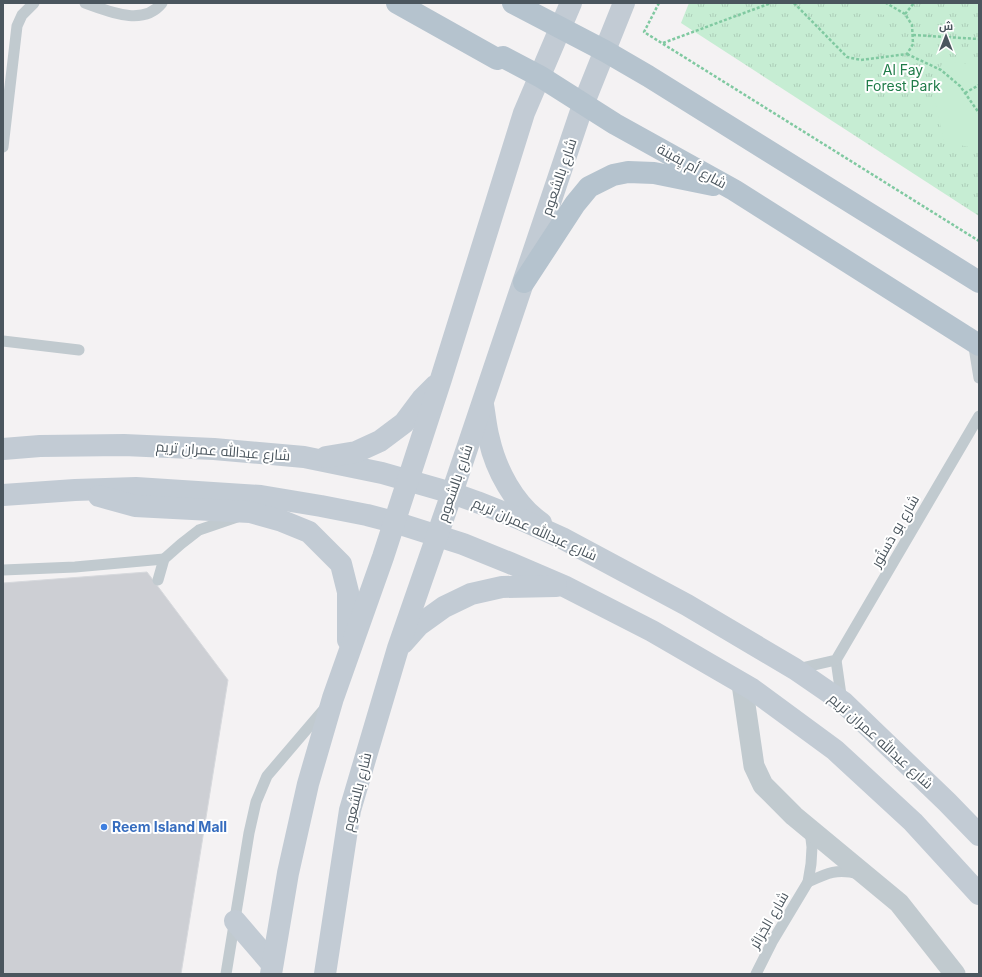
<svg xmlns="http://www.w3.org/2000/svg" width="982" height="977" viewBox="0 0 982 977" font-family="Inter,Cairo,sans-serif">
  <defs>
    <pattern id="grass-tufts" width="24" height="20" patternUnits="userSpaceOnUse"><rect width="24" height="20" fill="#c6edd3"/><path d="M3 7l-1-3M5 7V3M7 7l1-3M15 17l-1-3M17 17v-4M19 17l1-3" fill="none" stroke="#accdb8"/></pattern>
  </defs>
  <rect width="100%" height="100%" fill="#f4f2f3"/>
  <polygon fill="url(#grass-tufts)" points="689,3 979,3 979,216 681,23"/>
  <g fill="#c6edd3">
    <polygon points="862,3 906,3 904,18 860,11"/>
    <polygon points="944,61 979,65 979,149 944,142 931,82"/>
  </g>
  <polygon fill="#cdcfd4" stroke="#d7d9dd" points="147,572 228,680 181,974 3,974 3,583"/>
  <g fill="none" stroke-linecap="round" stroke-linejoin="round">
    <g stroke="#80c9a1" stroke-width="2.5" stroke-dasharray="3 2" stroke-linecap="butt">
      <polyline points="659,3 644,32 979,241"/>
      <polyline points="794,3 847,57 861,60 907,54 913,44 912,25 905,14 886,3"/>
      <polyline points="905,14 914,3"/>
      <polyline points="913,35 979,39"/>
      <polyline points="663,43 771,3"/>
      <polyline points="907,54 941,70 960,86 979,113"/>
      <polyline points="965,93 979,85"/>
    </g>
    <g stroke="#c1cacf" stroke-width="11">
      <path d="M85 3C108 11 143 27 162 3"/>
      <polyline points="3,147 17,26 22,15 34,3"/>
      <polyline points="3,341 79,350"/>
      <polyline points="973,341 979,378"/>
      <polyline points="3,570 75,567 164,559"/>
      <polyline points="158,580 164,559 181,544 199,530 237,517"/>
      <polyline points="836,660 842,702"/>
      <polyline points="797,669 836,660 979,416"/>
      <path d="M808 882C827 873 837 868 859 874"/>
      <polyline points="226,974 249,833 256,802 267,776 325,708"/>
      <polyline points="756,974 772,942 808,882 811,864 812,847 810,830"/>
    </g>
    <polyline stroke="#c1cacf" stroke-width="21" points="742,684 754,766 763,785 794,816 899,903 955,974"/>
    <g stroke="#c2cbd4" stroke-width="22">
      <path d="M483 405C485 416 486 428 489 439 496 470 514 504 541 523"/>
      <polyline points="3,449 40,446 124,445 214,449 304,457 382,473 452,493 477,502 520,519 562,538 687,605 795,669 843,702 947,802 979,835"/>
      <polyline points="326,457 356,452 380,441 404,423 422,399 435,386"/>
      <polyline points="3,495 75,490 136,488 261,496 321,506 367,515 394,522 463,544 510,563 564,586 652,631 752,689 835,750 913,822 979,894"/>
      <polyline points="99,496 135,506 250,512 282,521 309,532 341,564 348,592 348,640"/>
      <polyline points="403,643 419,625 444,607 471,594 502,587 556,586"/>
      <polyline points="235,921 272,964"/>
      <polyline points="271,974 288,873 308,784 333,698 383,557 441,379 524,113 571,3"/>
      <polyline points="325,974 350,810 398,648 452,493 583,105 624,3"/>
    </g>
    <g stroke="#b5c3ce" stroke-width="22">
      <polyline points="397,3 497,59 503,57 541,77 615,124 734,190 979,345"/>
      <polyline points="513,3 605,51 648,76 979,282"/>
      <polyline points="524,282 575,204 589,187 613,175 628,172 654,173 713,185"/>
    </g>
  </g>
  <circle fill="#3f7fe0" stroke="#fff" stroke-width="1.5" cx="104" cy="827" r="4"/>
  <g text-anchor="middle" stroke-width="4" stroke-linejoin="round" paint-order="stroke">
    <g font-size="14" fill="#207c49" stroke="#fff">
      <text x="903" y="75">Al Fay<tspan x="903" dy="16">Forest Park</tspan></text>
    </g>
    <g font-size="14" fill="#4b565e" stroke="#fff">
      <text transform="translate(692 166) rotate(29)" y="5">شارع أم يِفينة</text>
      <text transform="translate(559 177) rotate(-71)" y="5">شارع بالشعوم</text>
      <text transform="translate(223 451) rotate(4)" y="5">شارع عبدالله عمران تريم</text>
      <text transform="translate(455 483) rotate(-71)" y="5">شارع بالشعوم</text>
      <text transform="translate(535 529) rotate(24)" y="5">شارع عبدالله عمران تريم</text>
      <text transform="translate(895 531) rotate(-60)" y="5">شارع بو دَستُور</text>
      <text transform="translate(881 741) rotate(42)" y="5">شارع عبدالله عمران تريم</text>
      <text transform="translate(357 792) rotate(-76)" y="5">شارع بالشعوم</text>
      <text transform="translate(769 920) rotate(-60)" y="5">شارع الجَزائر</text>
    </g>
    <g font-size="14" font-weight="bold" fill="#366cbe" stroke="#fff" text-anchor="start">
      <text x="112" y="832">Reem Island Mall</text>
    </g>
  </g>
  <rect width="982" height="977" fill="none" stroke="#4b565e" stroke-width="8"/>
  <g transform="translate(946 36)" stroke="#ffffff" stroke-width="3" paint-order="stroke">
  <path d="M0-3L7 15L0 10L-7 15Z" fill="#4b565e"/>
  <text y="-6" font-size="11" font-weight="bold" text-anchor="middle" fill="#4b565e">ش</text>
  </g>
</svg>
